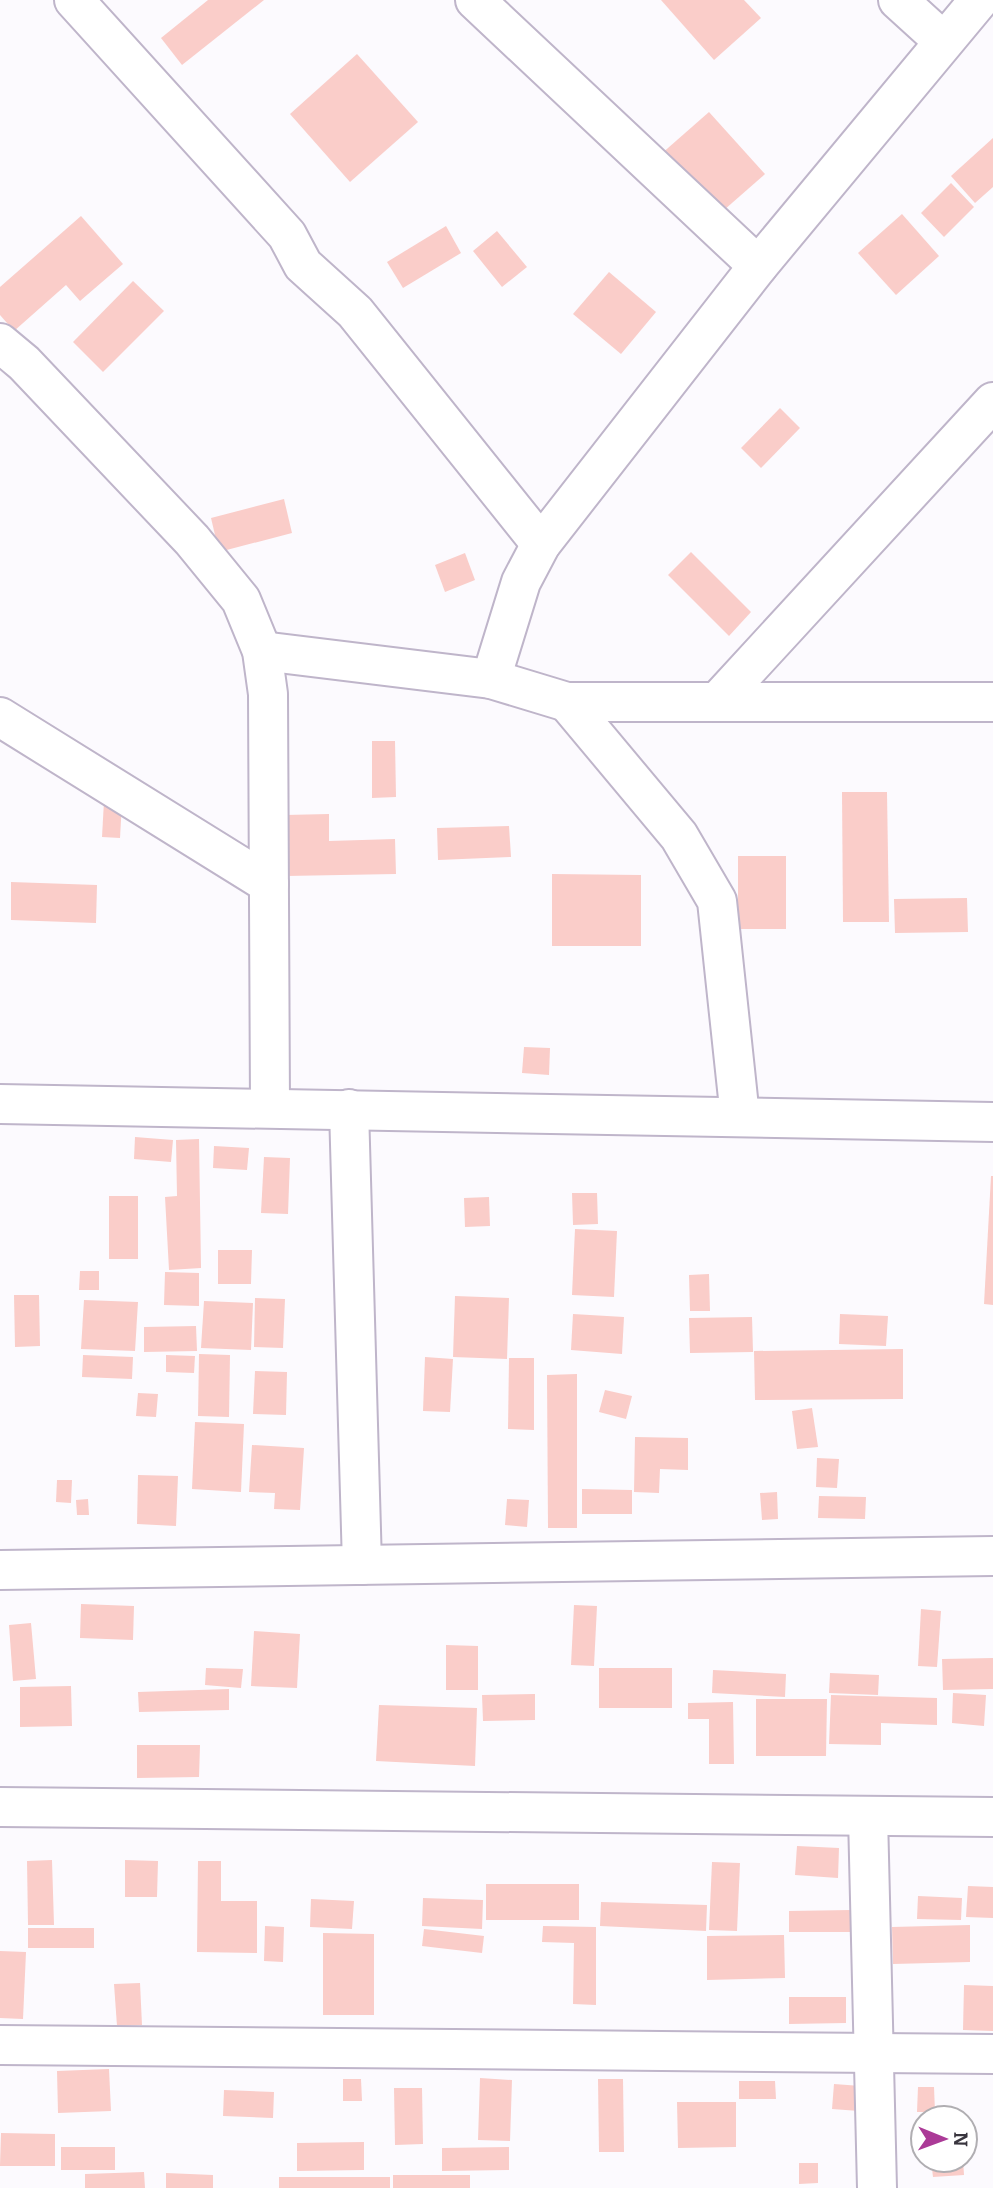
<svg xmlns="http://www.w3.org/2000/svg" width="993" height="2188" viewBox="0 0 993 2188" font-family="Bitter,serif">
  <rect width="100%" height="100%" fill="#fcfafe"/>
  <g fill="#facdc9">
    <polygon points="208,0 264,0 182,65 161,38"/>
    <polygon points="661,0 744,0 761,18 714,60"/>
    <polygon points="357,54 418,122 350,182 290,114"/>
    <polygon points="709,112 765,174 716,217 660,155"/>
    <polygon points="993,138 993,187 975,203 951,176"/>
    <polygon points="951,183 974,207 944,237 921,213"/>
    <polygon points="902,214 939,256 896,295 858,253"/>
    <polygon points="81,216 123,264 80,301 66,285 14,331 0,315 0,287"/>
    <polygon points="446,226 461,253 403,288 387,262"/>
    <polygon points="497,231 527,267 502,287 473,251"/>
    <polygon points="609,272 656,312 621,354 573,314"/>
    <polygon points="133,281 164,311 103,372 73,342"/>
    <polygon points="780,408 800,428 761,468 741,448"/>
    <polygon points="284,499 292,533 219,552 211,518"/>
    <polygon points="691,552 751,612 729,636 668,575"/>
    <polygon points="465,553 475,580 445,592 435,565"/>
    <polygon points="372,741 395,741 396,797 372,798"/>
    <polygon points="842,792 887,792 889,922 843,922"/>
    <polygon points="104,801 122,802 120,838 102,837"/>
    <polygon points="329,814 329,841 395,839 396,874 286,876 285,815"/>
    <polygon points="509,826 511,857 438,860 437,828"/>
    <rect x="738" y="856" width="48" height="73"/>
    <polygon points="552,874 641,875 641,946 552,946"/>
    <polygon points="11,882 97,885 96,923 11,920"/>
    <polygon points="967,898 968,932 895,933 894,899"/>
    <polygon points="524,1047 550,1048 549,1075 522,1073"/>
    <polygon points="135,1137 173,1140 171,1162 134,1159"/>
    <polygon points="199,1139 201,1268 169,1270 165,1197 177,1196 176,1140"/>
    <polygon points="214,1146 249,1148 247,1170 213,1168"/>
    <polygon points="264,1157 290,1158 288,1214 261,1213"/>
    <polygon points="991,1176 993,1176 993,1305 984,1304"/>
    <polygon points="572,1193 597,1193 598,1224 573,1225"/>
    <rect x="109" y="1196" width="29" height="63"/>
    <polygon points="489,1197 490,1226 465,1227 464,1198"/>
    <polygon points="575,1229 617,1231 614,1297 572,1295"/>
    <polygon points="218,1250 252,1250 251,1284 218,1284"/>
    <polygon points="80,1271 99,1271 99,1290 79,1290"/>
    <polygon points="165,1272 199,1273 199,1306 164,1305"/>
    <polygon points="709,1274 710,1311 690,1311 689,1275"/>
    <polygon points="14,1295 39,1295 40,1346 15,1347"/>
    <polygon points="455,1296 509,1298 507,1359 453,1357"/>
    <polygon points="255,1298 285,1299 283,1348 254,1347"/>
    <polygon points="84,1300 138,1302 135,1351 81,1349"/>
    <polygon points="204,1301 253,1303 251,1350 201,1348"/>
    <polygon points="573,1314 624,1317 622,1354 571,1350"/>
    <polygon points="840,1314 888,1316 886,1346 839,1344"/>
    <polygon points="752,1317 753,1352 690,1353 689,1318"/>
    <polygon points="196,1326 197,1351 144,1352 144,1327"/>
    <polygon points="903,1349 903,1399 755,1400 754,1351"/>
    <polygon points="199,1354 230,1355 229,1417 198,1416"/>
    <polygon points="83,1355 133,1357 132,1379 82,1377"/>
    <polygon points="166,1355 195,1356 194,1373 166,1372"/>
    <polygon points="425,1357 453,1359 450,1412 423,1411"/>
    <polygon points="509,1358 534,1358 534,1430 508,1429"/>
    <polygon points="255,1371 287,1372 286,1415 253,1414"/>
    <polygon points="577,1374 577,1528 548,1528 547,1375"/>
    <polygon points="605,1390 632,1396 626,1419 599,1412"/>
    <polygon points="138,1393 158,1394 156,1417 136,1416"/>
    <polygon points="812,1408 818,1447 797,1449 792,1411"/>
    <polygon points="195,1422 244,1424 241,1492 192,1489"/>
    <polygon points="635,1437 688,1438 688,1470 660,1469 659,1493 634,1492"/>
    <polygon points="252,1445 304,1448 300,1510 274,1509 275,1493 249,1492"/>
    <polygon points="817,1458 839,1459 837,1488 816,1487"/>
    <polygon points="138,1475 178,1476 176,1526 137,1524"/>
    <polygon points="57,1480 72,1480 71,1503 56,1502"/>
    <polygon points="582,1489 632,1490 632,1514 582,1514"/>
    <polygon points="777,1492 778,1519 762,1520 760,1493"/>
    <polygon points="819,1496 866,1497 865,1519 818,1518"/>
    <polygon points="88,1499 89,1515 77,1515 76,1500"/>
    <polygon points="507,1499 529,1500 527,1527 505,1525"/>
    <polygon points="81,1604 134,1606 133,1640 80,1638"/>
    <polygon points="574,1605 597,1606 594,1666 571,1665"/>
    <polygon points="921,1609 941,1611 937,1667 918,1666"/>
    <polygon points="31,1623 36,1679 13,1681 9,1625"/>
    <polygon points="254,1631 300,1634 297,1688 251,1686"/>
    <polygon points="446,1645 478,1646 478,1690 446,1690"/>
    <polygon points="993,1658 993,1689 943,1690 942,1659"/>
    <polygon points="206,1668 243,1669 241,1688 205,1685"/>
    <rect x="599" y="1668" width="73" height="40"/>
    <polygon points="713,1670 786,1674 785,1697 712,1693"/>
    <polygon points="830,1673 879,1675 878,1695 829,1693"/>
    <polygon points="71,1686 72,1726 20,1727 20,1687"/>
    <polygon points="229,1689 229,1710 139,1712 138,1692"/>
    <polygon points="953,1693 986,1695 984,1726 952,1723"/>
    <polygon points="535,1694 535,1720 483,1721 482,1695"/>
    <polygon points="831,1695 937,1698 937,1725 881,1723 881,1745 829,1744"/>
    <polygon points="756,1699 827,1699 826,1756 756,1756"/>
    <polygon points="733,1702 734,1764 709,1764 709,1719 688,1719 688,1703"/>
    <polygon points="379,1705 477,1708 475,1766 376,1761"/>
    <polygon points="137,1745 200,1745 199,1777 137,1778"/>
    <polygon points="797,1846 839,1848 838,1878 795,1875"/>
    <polygon points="52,1860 54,1925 28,1925 27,1861"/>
    <polygon points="125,1860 158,1861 157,1897 125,1897"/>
    <polygon points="198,1861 221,1861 221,1901 257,1901 257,1953 197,1952"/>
    <polygon points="712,1862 740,1863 737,1931 709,1930"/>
    <rect x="486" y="1884" width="93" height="36"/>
    <polygon points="968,1886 993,1887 993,1918 966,1917"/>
    <polygon points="918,1896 962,1898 961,1920 917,1919"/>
    <polygon points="423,1898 483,1900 482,1929 422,1926"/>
    <polygon points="311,1899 354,1901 352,1929 310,1927"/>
    <polygon points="601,1902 707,1905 706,1931 600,1926"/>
    <polygon points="851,1910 851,1932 789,1932 789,1911"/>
    <polygon points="970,1925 970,1962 893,1964 892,1927"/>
    <polygon points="265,1926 284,1927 283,1962 264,1961"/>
    <polygon points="543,1926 596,1927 596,2005 573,2004 574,1943 542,1942"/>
    <rect x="28" y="1928" width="66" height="20"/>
    <polygon points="424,1929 484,1936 482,1953 422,1946"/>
    <polygon points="323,1933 374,1934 374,2015 323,2015"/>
    <polygon points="784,1935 785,1978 707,1980 707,1936"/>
    <polygon points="0,1951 26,1952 23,2019 0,2018"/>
    <polygon points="140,1983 142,2025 117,2026 114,1984"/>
    <polygon points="964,1985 993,1986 993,2031 963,2030"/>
    <polygon points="789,1997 846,1997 846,2023 789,2024"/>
    <polygon points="109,2069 111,2111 58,2113 57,2071"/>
    <polygon points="480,2078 512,2080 510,2141 478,2140"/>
    <polygon points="343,2079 361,2079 362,2101 343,2101"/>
    <polygon points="598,2079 623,2079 624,2152 599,2152"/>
    <polygon points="739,2081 775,2081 776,2099 739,2099"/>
    <polygon points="834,2084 861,2086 859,2111 832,2109"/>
    <polygon points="918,2087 934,2087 935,2112 917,2112"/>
    <polygon points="394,2088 422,2088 423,2144 395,2145"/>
    <polygon points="224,2090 274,2092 273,2118 223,2116"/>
    <polygon points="677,2102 736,2102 736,2147 678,2148"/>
    <polygon points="1,2133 55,2134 55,2166 0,2166"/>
    <polygon points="364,2142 364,2170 297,2171 297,2143"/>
    <rect x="61" y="2147" width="54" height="23"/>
    <polygon points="509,2147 509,2170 442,2171 442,2148"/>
    <polygon points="931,2160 963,2160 964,2175 933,2177"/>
    <polygon points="799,2163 818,2163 818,2183 799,2184"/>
    <polygon points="144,2172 145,2188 85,2188 85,2174"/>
    <polygon points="166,2173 213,2175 213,2188 166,2188"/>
    <rect x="393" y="2175" width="77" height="13"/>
    <rect x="279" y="2177" width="111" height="11"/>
  </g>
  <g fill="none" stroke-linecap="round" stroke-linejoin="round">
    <g stroke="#bfb5ca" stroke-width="42">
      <g id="street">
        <polyline points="74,0 287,235 303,265 355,312 541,544"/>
        <polyline points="475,0 758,266"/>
        <polyline points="898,0 942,40"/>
        <polyline points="0,343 24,363 192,540 241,600 262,651 268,694 270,1107"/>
        <polyline points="262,651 491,679 567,702 993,702"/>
        <polyline points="491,679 521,582 541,544 758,266 979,0"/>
        <polyline points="567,702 679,836 717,901 740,1117"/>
        <polyline points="717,702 993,402"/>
        <polyline points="0,717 269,884"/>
        <polyline points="0,1104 993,1122"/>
        <polyline points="349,1109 362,1565"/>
        <polyline points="0,1570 993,1556"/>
        <polyline points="0,1807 993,1817"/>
        <polyline points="868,1816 877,2188"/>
        <polyline points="0,2045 993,2054"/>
      </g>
    </g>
    <use href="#street" stroke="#fff" stroke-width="38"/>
  </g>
  <g transform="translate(944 2139) rotate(91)"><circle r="33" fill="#ffffff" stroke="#b0aeb2" stroke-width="2"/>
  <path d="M0-5L12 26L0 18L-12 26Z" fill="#ab3a97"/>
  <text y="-10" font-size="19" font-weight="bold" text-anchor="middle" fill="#39353e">N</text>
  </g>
</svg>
